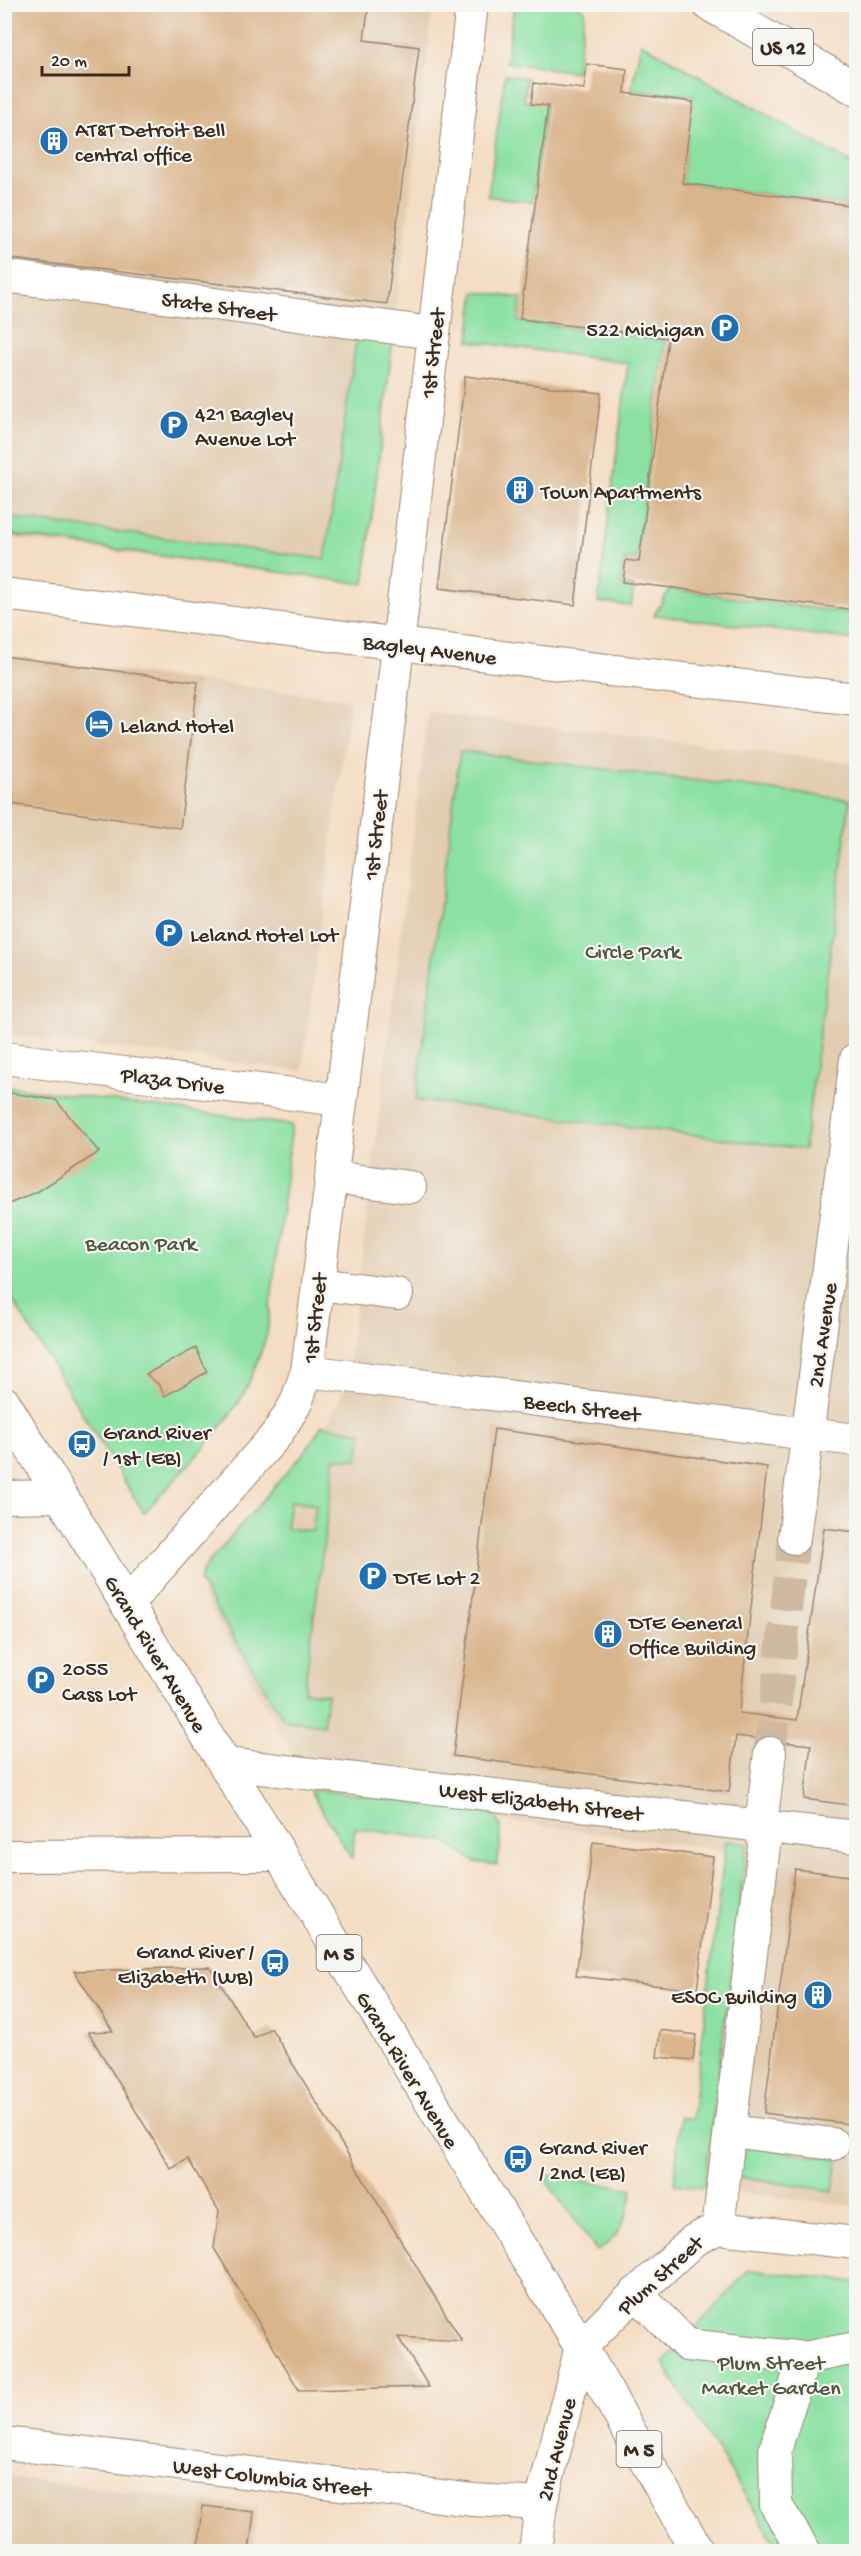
<svg xmlns="http://www.w3.org/2000/svg" width="861" height="2556" viewBox="0 0 861 2556" font-family="'Gochi Hand',sans-serif">
  <rect width="100%" height="100%" fill="#f6f6f2"/>
  <filter id="ink" filterUnits="userSpaceOnUse"><feTurbulence type="fractalNoise" baseFrequency=".0167" numOctaves="2"/><feDisplacementMap in="SourceGraphic" scale="12" xChannelSelector="R" yChannelSelector="G"/><feConvolveMatrix kernelMatrix="1 2 1 2 8 2 1 2 1" color-interpolation-filters="sRGB"/></filter>
  <filter id="wash" filterUnits="userSpaceOnUse"><feTurbulence type="fractalNoise" baseFrequency=".008" numOctaves="4" result="noise"/><feDisplacementMap in="SourceGraphic" scale="24" xChannelSelector="R" yChannelSelector="G"/><feGaussianBlur stdDeviation="1.35" result="paint"/><feColorMatrix in="noise" values="0 0 0 0 0 0 0 0 0 0 0 0 0 0 0 0 0 1.4 0 .05"/><feComposite in="paint" operator="in"/></filter>
  <g filter="url(#wash)">
    <rect width="100%" height="100%" fill="#f4ddc2"/>
    <g fill="#e2cdb1">
      <polygon points="5,5 433,5 364,584 5,538"/>
      <polygon points="5,655 350,700 302,1071 5,1034"/>
      <polygon points="428,712 856,763 856,2206 704,2188 735,1852 316,1795 203,1596 205,1571 317,1443 346,1386"/>
      <polygon points="5,2477 258,2507 253,2551 5,2552"/>
    </g>
    <g fill="#8ce1a2" stroke="#648660" stroke-width="1.5" fill-rule="evenodd">
      <polygon points="514,5 575,5 585,10 576,72 506,62"/>
      <polygon points="641,43 856,166 856,206 682,183 693,95 631,91"/>
      <polygon points="505,75 527,78 524,101 546,104 532,202 488,196"/>
      <polygon points="475,292 521,298 518,321 665,340 637,560 625,559 621,584 634,587 631,606 598,602 628,363 469,341"/>
      <polygon points="357,334 393,337 364,584 5,534 5,517 325,559"/>
      <polygon points="670,589 856,614 856,640 654,615"/>
      <polygon points="460,751 850,800 804,1149 416,1100"/>
      <path d="M5 1086 292 1125 267 1334C260 1355 253 1376 243 1395 221 1433 174 1480 144 1513L5 1288Z"/>
      <path d="M322 1425 362 1432 358 1460 335 1458 304 1691 327 1694 323 1725 284 1720 199 1581 204 1568 307 1449ZM290 1501 316 1505 312 1531 286 1528Z"/>
      <path d="M318 1790 491 1813C507 1824 499 1849 497 1865L475 1862 444 1841 355 1828 352 1859 310 1791Z"/>
      <polygon points="726,1841 747,1843 704,2188 674,2184 680,2117 692,2119"/>
      <path d="M752 2147 838 2159 833 2191 737 2177C739 2164 737 2150 752 2147Z"/>
      <path d="M550 2176 633 2189C628 2214 621 2238 597 2251L545 2179Z"/>
      <polygon points="749,2270 856,2282 856,2551 780,2551 663,2363"/>
    </g>
    <g id="blocks">
      <g fill="#dab58c">
        <polygon points="4,4 369,4 364,40 419,47 387,304 4,258"/>
        <polygon points="587,64 627,69 625,93 693,102 682,183 856,206 856,610 623,582 626,560 639,562 668,338 520,319 548,106 531,104 534,83 584,89"/>
        <polygon points="465,376 601,393 575,605 439,588"/>
        <polygon points="4,656 198,682 180,828 4,803"/>
        <polygon points="4,1092 56,1100 99,1152 37,1192 4,1206"/>
        <polygon points="196,1348 207,1372 165,1396 159,1385 146,1374"/>
        <polygon points="494,1429 767,1467 739,1713 797,1720 824,1528 856,1532 856,1806 804,1799 811,1745 783,1742 772,1735 760,1739 736,1736 729,1792 453,1756"/>
        <polygon points="593,1842 713,1857 697,1990 576,1976"/>
        <polygon points="795,1869 856,1877 856,2125 764,2113"/>
        <polygon points="210,1967 254,2038 271,2028 462,2341 398,2337 429,2387 299,2390 214,2248 219,2211 188,2159 171,2169 88,2032 113,2031 74,1971"/>
        <polygon points="660,2030 696,2035 693,2060 657,2057"/>
        <polygon points="203,2506 254,2512 249,2552 198,2552"/>
      </g>
    </g>
  </g>
  <g filter="url(#ink)">
    <use href="#blocks" fill-opacity="0" stroke="#988470" stroke-width="1.5"/>
    <g fill="none" stroke-linecap="round" stroke-linejoin="round">
      <polyline stroke="#cfb9a1" stroke-width="32" stroke-dasharray="32 16" stroke-linecap="butt" points="770,1753 794,1538"/>
      <g stroke="#988470" stroke-width="34">
        <g id="minor">
          <polyline points="4,276 433,333"/>
          <polyline points="4,594 582,667 856,699"/>
          <polyline points="4,1058 341,1100"/>
          <polyline points="331,1177 410,1187"/>
          <polyline points="318,1284 397,1294"/>
          <polyline points="307,1371 856,1440"/>
          <polyline points="4,1497 61,1496"/>
          <polyline points="794,1538 856,1059"/>
          <polyline points="127,1604 277,1434 296,1403 307,1371 392,698 472,4"/>
          <polyline points="226,1764 856,1837"/>
          <polyline points="4,1856 280,1855"/>
          <polyline points="730,2131 833,2144"/>
          <polyline points="718,2228 764,1846 761,1825 770,1753"/>
          <polyline points="636,2293 687,2345 804,2358 856,2348"/>
          <polyline points="804,2358 775,2450 776,2505 805,2552"/>
          <polyline points="4,2443 473,2500 541,2504"/>
          <polyline points="535,2552 541,2504 581,2347 616,2312 694,2240 718,2228 856,2243"/>
        </g>
      </g>
      <g stroke="#988470" stroke-width="35">
        <g id="major">
          <polyline points="709,4 856,89"/>
          <polyline points="4,1403 581,2347 698,2552"/>
        </g>
      </g>
      <use href="#minor" stroke="#fff" stroke-width="32"/>
      <use href="#major" stroke="#fff" stroke-width="33"/>
    </g>
  </g>
  <defs>
    <g id="building-disc" transform="scale(1.5)"><circle r="9.5" fill="#1f6fb2" stroke="#f6f6f2"/><path d="M-4-6H4V6H1V3H-1V6H-4ZM-2.5-4.3h1.7v1.8h-1.7ZM.8-4.3h1.7v1.8H.8ZM-2.5-1h1.7V.8h-1.7ZM.8-1h1.7V.8H.8Z" fill="#fff"/></g>
    <g id="parking-disc" transform="scale(1.5)"><circle r="9.5" fill="#1f6fb2" stroke="#f6f6f2"/><path d="M-3.5-5.5H1a3.5 3.5 0 0 1 0 7H-1V5.5H-3.5ZM-1-3.4V-.6H.8a1.4 1.4 0 0 0 0-2.8Z" fill="#fff"/></g>
    <g id="hotel-disc" transform="scale(1.5)"><circle r="9.5" fill="#1f6fb2" stroke="#f6f6f2"/><path d="M-6-4.5h1.5V1H6V5H4.5V3h-9V5H-6ZM-4 0a1.8 1.8 0 1 1 3.6 0ZM.5 0V-2.5h3Q6-2.5 6 0Z" fill="#fff"/></g>
    <g id="bus-disc" transform="scale(1.5)"><circle r="9.5" fill="#1f6fb2" stroke="#f6f6f2"/><path d="M-5-6H5V4H4V6H2V4H-2V6H-4V4H-5ZM-3.5-4V0h7V-4ZM-3.5 1.2v1.5H-2V1.2ZM2 1.2v1.5H3.5V1.2Z" fill="#fff"/></g>
  </defs>
  <g fill-rule="evenodd">
    <use href="#building-disc" x="54" y="141"/>
    <use href="#parking-disc" x="725" y="328"/>
    <use href="#parking-disc" x="174" y="425"/>
    <use href="#building-disc" x="520" y="490"/>
    <use href="#hotel-disc" x="99" y="724"/>
    <use href="#parking-disc" x="169" y="933"/>
    <use href="#bus-disc" x="82" y="1444"/>
    <use href="#parking-disc" x="373" y="1576"/>
    <use href="#building-disc" x="608" y="1634"/>
    <use href="#parking-disc" x="41" y="1680"/>
    <use href="#bus-disc" x="275" y="1963"/>
    <use href="#building-disc" x="818" y="1995"/>
    <use href="#bus-disc" x="518" y="2159"/>
  </g>
  <g text-anchor="middle" stroke-width="4.5" stroke-linejoin="round" paint-order="stroke">
    <g fill="#f6f6f2" stroke="#73675e" stroke-width="1.5">
      <rect x="753" y="29" width="60" height="36" rx="4.5"/>
      <rect x="316.5" y="1935" width="45" height="36" rx="4.5"/>
      <rect x="616.5" y="2431" width="45" height="36" rx="4.5"/>
    </g>
    <g font-size="21" font-weight="bold" fill="#3b2a1e">
      <text x="783" y="54">US 12</text>
      <text x="339" y="1960">M 5</text>
      <text x="639" y="2456">M 5</text>
    </g>
    <g font-size="22" fill="#3b2a1e" stroke="#f6f6f2" text-anchor="start">
      <text x="75" y="136">AT&amp;T Detroit Bell<tspan x="75" dy="25">central office</tspan></text>
      <text x="704" y="336" text-anchor="end">522 Michigan</text>
      <text x="195" y="420">421 Bagley<tspan x="195" dy="25">Avenue Lot</tspan></text>
      <text x="541" y="498">Town Apartments</text>
      <text x="120" y="732">Leland Hotel</text>
      <text x="190" y="941">Leland Hotel Lot</text>
      <text x="103" y="1439">Grand River<tspan x="103" dy="25">/ 1st (EB)</tspan></text>
      <text x="394" y="1584">DTE Lot 2</text>
      <text x="629" y="1629">DTE General<tspan x="629" dy="25">Office Building</tspan></text>
      <text x="62" y="1675">2055<tspan x="62" dy="25">Cass Lot</tspan></text>
      <text x="254" y="1958" text-anchor="end">Grand River /<tspan x="254" dy="25">Elizabeth (WB)</tspan></text>
      <text x="797" y="2003" text-anchor="end">ESOC Building</text>
      <text x="539" y="2154">Grand River<tspan x="539" dy="25">/ 2nd (EB)</tspan></text>
    </g>
    <g font-size="22" fill="#3b2a1e" stroke="#f6f6f2">
      <text transform="translate(219 305) rotate(8)" y="8">State Street</text>
      <text transform="translate(431 353) rotate(-83)" y="8">1st Street</text>
      <text transform="translate(430 648) rotate(7)" y="8">Bagley Avenue</text>
      <text transform="translate(374 835) rotate(-83)" y="8">1st Street</text>
      <text transform="translate(173 1079) rotate(7)" y="8">Plaza Drive</text>
      <text transform="translate(313 1318) rotate(-83)" y="8">1st Street</text>
      <text transform="translate(821 1335) rotate(-82)" y="8">2nd Avenue</text>
      <text transform="translate(582 1406) rotate(7)" y="8">Beech Street</text>
      <text transform="translate(157 1653) rotate(59)" y="8">Grand River Avenue</text>
      <text transform="translate(541 1800) rotate(7)" y="8">West Elizabeth Street</text>
      <text transform="translate(409 2069) rotate(59)" y="8">Grand River Avenue</text>
      <text transform="translate(659 2274) rotate(-42)" y="8">Plum Street</text>
      <text transform="translate(555 2449) rotate(-76)" y="8">2nd Avenue</text>
      <text transform="translate(272 2476) rotate(7)" y="8">West Columbia Street</text>
    </g>
    <g font-size="22" fill="#4f583f" stroke="#f6f6f2">
      <text x="633" y="958">Circle Park</text>
      <text x="141" y="1250">Beacon Park</text>
      <text x="771" y="2369">Plum Street<tspan x="771" dy="25">Market Garden</tspan></text>
    </g>
  </g>
  <rect width="861" height="2556" fill="none" stroke="#f6f6f2" stroke-width="24"/>
  <path d="M42 66v9h87v-9" fill="none" stroke="#3b2a1e" stroke-width="3"/>
  <text x="51" y="66" font-size="18" fill="#3b2a1e" stroke="#f6f6f2" stroke-width="4.5" paint-order="stroke">20 m</text>
</svg>
